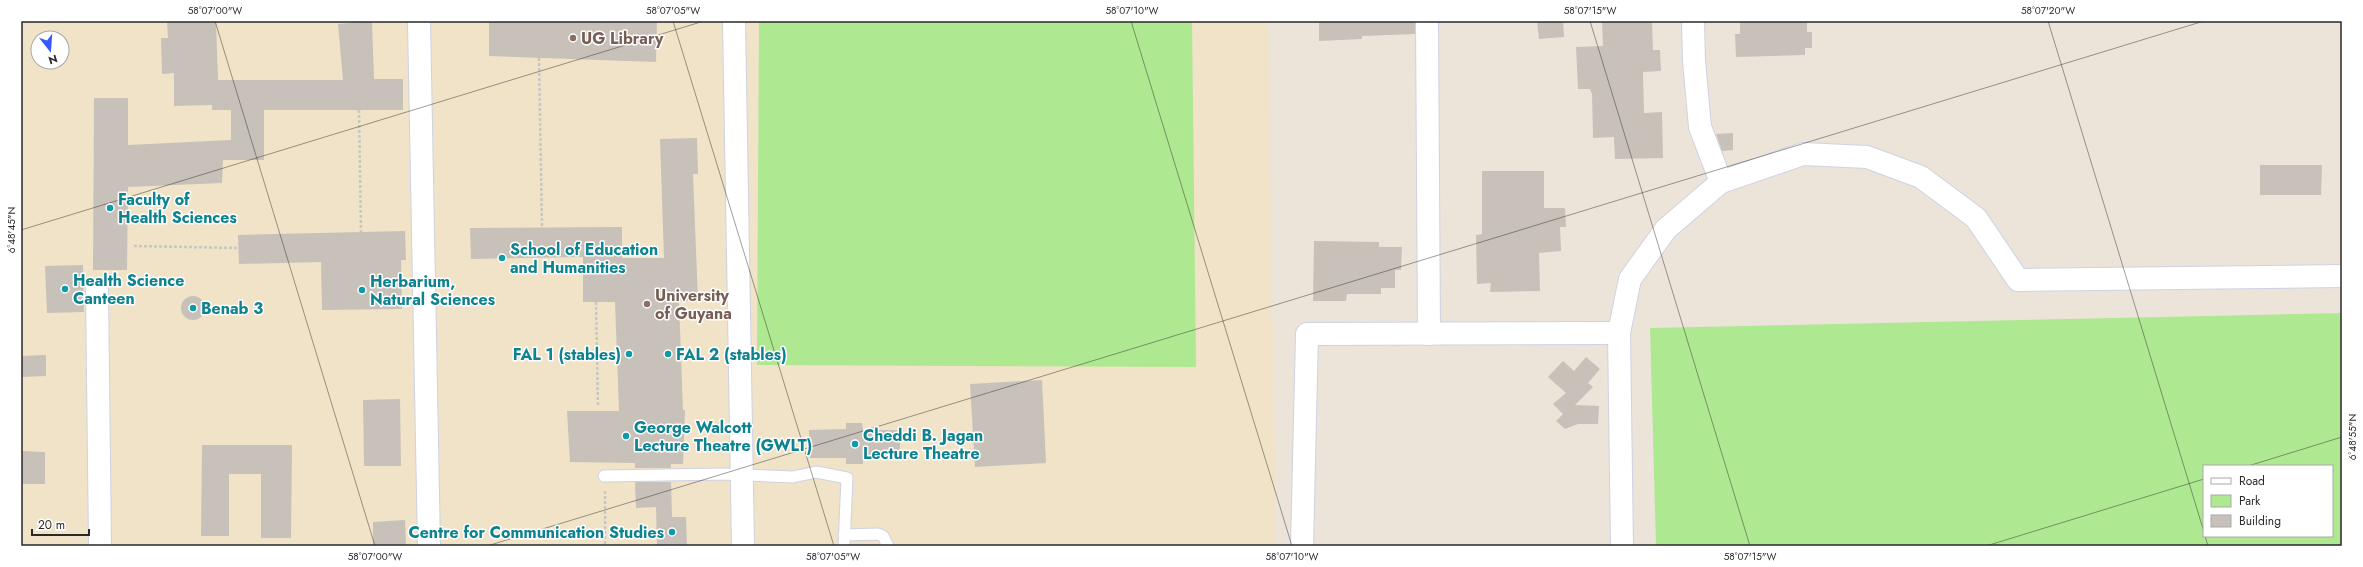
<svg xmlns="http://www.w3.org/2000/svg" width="2363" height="567" viewBox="0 0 2363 567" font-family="Jost,sans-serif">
  <rect width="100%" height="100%" fill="#ede4d9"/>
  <path fill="#f0e3c7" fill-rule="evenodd" d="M21 21H1268L1276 546H21ZM38 38H62V62H38Z"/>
  <g fill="#aee891" fill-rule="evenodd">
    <polygon points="759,21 1192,21 1196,367 757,365"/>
    <path d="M2342 313V546H1656L1650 328ZM2204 466H2332V536H2204Z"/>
  </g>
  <g fill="#c8c1b9">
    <polygon points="167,21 216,21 218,80 343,80 338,24 372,21 374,79 403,79 403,110 264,110 264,160 223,160 222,183 128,187 127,270 93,270 94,98 128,98 128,145 231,140 231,110 212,110 212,105 174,106 174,73 162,74 161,38 168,38"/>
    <polygon points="489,21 657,21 656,62 489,56"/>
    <polygon points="1319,21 1415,21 1415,34 1362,36 1362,39 1319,41"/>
    <polygon points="1537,21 1563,21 1564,37 1539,39"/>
    <polygon points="1602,21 1652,21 1653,50 1660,50 1661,71 1643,72 1644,113 1662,112 1663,158 1615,159 1614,137 1593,138 1592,94 1590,89 1578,89 1576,47 1603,46"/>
    <polygon points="1740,21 1807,21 1807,32 1812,32 1812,48 1805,48 1805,55 1736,57 1735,34 1740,34"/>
    <polygon points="1733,133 1733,150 1722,151 1716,134"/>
    <polygon points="697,138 698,174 693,174 698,301 679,301 683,410 685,410 683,464 671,464 671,468 635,468 635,463 570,462 567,411 619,411 615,302 583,302 583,257 471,259 470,228 622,227 622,258 664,258 660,139"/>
    <polygon points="2260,165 2322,165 2321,195 2260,195"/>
    <polygon points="1482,171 1544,171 1544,208 1565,208 1566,227 1560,227 1561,251 1539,253 1540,291 1490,292 1491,283 1477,284 1476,235 1482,234"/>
    <polygon points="405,231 406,260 401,260 402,309 322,310 321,262 239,264 238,235"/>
    <polygon points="1314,241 1379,242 1379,247 1402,247 1401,270 1395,270 1395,288 1381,288 1381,294 1347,294 1346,301 1313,301"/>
    <polygon points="83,265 84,312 47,313 45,266"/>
    <circle cx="193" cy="308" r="12"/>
    <polygon points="46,355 46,376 21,377 21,356"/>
    <polygon points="1586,357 1600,369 1588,383 1593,387 1575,405 1599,406 1598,424 1578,424 1565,429 1556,421 1563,414 1553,404 1566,393 1548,377 1563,361 1574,371"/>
    <polygon points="1042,380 1046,463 975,467 970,384"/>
    <polygon points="400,399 401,466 364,466 363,400"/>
    <polygon points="846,423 862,423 863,430 900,430 900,458 863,458 863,464 846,464 846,458 810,458 809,430 846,429"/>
    <polygon points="202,445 292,445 291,538 261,538 261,474 229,474 229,536 201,536"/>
    <polygon points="21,451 45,452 45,484 21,484"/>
    <polygon points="635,482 671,482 672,517 686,517 687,546 657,546 656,507 636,508"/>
    <polygon points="405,520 406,546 373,546 373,522"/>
  </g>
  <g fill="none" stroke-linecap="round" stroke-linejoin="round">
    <g stroke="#ced2e3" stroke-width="13">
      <g id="lane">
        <polyline points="604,476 723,474 793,477 816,472 847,478 844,546"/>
        <polyline points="844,535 878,534 883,536 888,546"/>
      </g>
    </g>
    <g stroke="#ced2e3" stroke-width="24">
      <g id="street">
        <polyline points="419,21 429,546"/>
        <polyline points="734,21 743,546"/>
        <polyline points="1427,21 1429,334"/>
        <polyline points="1693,21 1694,61 1700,127 1721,182"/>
        <polyline points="97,289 100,546"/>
        <polyline points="1302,546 1307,334 1619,333"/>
        <polyline points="1622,546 1619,333 1630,279 1666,229 1721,182 1803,154 1867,157 1921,177 1976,218 2018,280 2342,276"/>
      </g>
    </g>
    <g stroke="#c7c7c7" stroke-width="2.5" stroke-dasharray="3 2" stroke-linecap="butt">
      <polyline points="539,58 542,228"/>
      <polyline points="359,110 361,232"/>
      <polyline points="134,246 238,248"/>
      <polyline points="596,302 598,407"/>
      <polyline points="605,491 605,546"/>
    </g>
    <use href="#lane" stroke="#fff" stroke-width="11"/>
    <use href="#street" stroke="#fff" stroke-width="22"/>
  </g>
  <path fill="none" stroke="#292929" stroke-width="1" stroke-opacity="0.45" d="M215 21 375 546M673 21 834 546M1131 21 1292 546M1590 21 1750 546M2048 21 2204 532M21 230 704 21M2248 466 2342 437M2205 536 2208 546M487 546 2204 21M1986 546 2204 479"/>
  <g fill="#8d6e63" stroke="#fff" stroke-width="1.5">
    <circle cx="573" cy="38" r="4"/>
    <circle cx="647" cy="304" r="4"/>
  </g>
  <g fill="#0f9aa8" stroke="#fff" stroke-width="1.5">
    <circle cx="110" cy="208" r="4"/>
    <circle cx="502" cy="258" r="4"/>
    <circle cx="65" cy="289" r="4"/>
    <circle cx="362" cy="290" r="4"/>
    <circle cx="193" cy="308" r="4"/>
    <circle cx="629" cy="354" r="4"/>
    <circle cx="668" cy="354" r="4"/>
    <circle cx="626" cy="436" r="4"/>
    <circle cx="855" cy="444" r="4"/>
    <circle cx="672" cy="532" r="4"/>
  </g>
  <g text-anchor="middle" stroke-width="3" stroke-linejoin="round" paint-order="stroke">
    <g font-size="16" font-weight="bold" fill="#785e54" stroke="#fff" text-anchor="start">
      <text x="581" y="44">UG Library</text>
      <text x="655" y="301">University<tspan x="655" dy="18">of Guyana</tspan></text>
    </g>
    <g font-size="16" font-weight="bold" fill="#0d838f" stroke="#fff" text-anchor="start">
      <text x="118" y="205">Faculty of<tspan x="118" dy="18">Health Sciences</tspan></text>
      <text x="510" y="255">School of Education<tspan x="510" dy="18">and Humanities</tspan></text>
      <text x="73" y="286">Health Science<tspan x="73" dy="18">Canteen</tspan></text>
      <text x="370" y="287">Herbarium,<tspan x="370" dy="18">Natural Sciences</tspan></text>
      <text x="201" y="314">Benab 3</text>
      <text x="621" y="360" text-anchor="end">FAL 1 (stables)</text>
      <text x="676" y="360">FAL 2 (stables)</text>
      <text x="634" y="433">George Walcott<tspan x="634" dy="18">Lecture Theatre (GWLT)</tspan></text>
      <text x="863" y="441">Cheddi B. Jagan<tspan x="863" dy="18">Lecture Theatre</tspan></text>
      <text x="664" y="538" text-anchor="end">Centre for Communication Studies</text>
    </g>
  </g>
  <rect width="2363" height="567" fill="none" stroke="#ffffff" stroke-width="44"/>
  <rect x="2203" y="465" width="130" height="72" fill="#ffffff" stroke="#a9a9a9"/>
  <rect x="2211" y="478" width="20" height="6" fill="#ffffff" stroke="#a9a9a9"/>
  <text x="2239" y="485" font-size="12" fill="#292929">Road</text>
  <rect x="2211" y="495" width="20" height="12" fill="#aee891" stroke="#a9a9a9"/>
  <text x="2239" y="505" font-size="12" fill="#292929">Park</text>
  <rect x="2211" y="515" width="20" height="12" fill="#c8c1b9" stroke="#a9a9a9"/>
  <text x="2239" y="525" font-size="12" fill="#292929">Building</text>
  <g transform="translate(50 50) rotate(163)"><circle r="19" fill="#ffffff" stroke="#a9a9a9"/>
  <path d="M0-3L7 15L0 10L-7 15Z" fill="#3459ff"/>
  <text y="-6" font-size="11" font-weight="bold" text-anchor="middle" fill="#292929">N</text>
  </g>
  <path d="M32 529v6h57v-6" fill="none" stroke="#292929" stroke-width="2"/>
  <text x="38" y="529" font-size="12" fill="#292929" stroke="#ffffff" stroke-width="3" paint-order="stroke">20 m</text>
  <rect x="22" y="22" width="2319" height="523" fill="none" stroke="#292929" stroke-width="1.5"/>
  <g font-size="10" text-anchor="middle" fill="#292929">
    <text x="215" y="14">58°07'00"W</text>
    <text x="673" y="14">58°07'05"W</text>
    <text x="1132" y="14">58°07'10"W</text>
    <text x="1590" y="14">58°07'15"W</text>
    <text x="2048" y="14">58°07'20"W</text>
    <text transform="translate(11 230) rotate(-90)" y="4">6°48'45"N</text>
    <text transform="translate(2352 437) rotate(-90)" y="4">6°48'55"N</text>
    <text x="375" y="560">58°07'00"W</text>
    <text x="833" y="560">58°07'05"W</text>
    <text x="1292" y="560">58°07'10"W</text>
    <text x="1750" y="560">58°07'15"W</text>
  </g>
</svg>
